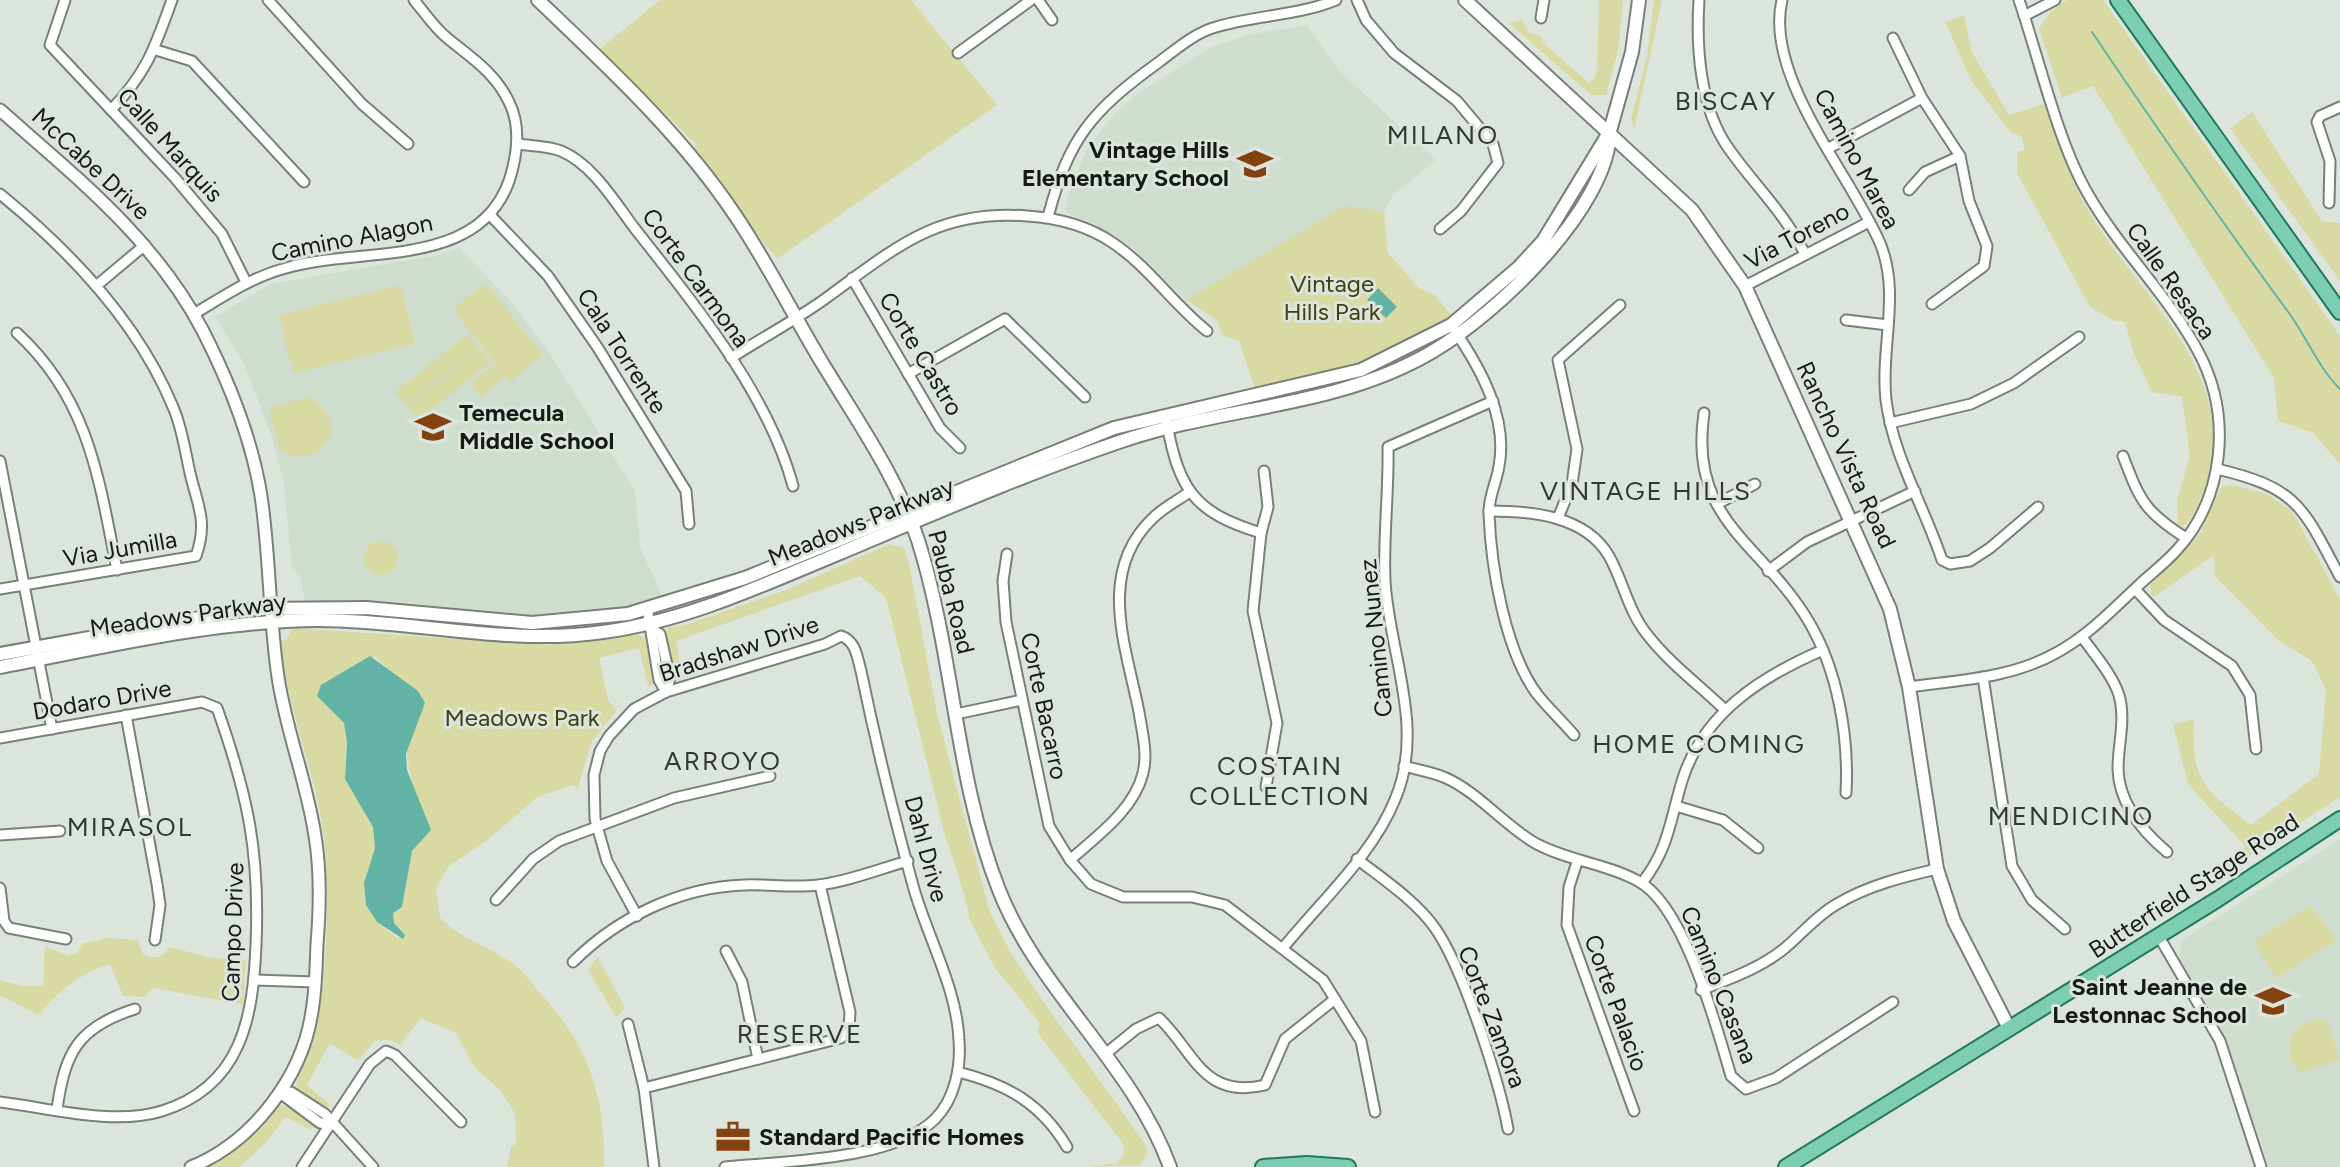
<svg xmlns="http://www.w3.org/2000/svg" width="2340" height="1167" viewBox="0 0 2340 1167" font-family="Figtree,sans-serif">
  <rect width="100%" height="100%" fill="#dce5dc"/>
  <g fill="#ceddce">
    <polygon points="1307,25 1340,72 1436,160 1393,195 1384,212 1345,207 1186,300 1134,249 1092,223 1070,214 1065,209 1068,195 1088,147 1118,110 1136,95 1211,47 1252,34"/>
    <polygon points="459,248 509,299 547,349 635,491 640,546 663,599 594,613 514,617 343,601 305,601 300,575 292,569 284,483 271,434 242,360 215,317 271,284 439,255"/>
    <polygon points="2340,839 2340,1167 2269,1167 2223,1031 2179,957 2182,940"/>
  </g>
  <g fill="#d9d9a3" fill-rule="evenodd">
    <polygon points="660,0 911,0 997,105 777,259 691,150 697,145 600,49"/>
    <polygon points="1599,0 1623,0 1618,51 1606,95 1591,95 1509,23 1522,20 1529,33 1541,36 1543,43 1589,83 1595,78 1597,68"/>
    <polygon points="1654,0 1662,0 1634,130 1631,119 1647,55"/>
    <polygon points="2067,0 2103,0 2340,336 2340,464 2313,433 2278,421 2274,378 2093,86 2062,98 2039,28 2053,9"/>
    <path d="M1964 15 1972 52 2009 115 2044 104C2058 145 2072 185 2095 222 2146 302 2241 378 2206 485 2201 499 2194 519 2182 527L2178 524 2177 500 2190 456 2182 397 2152 392 2134 354 2125 322 2113 320 2090 307 2017 173V152L2025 150 2021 136 2011 133 1972 82 1945 22Z"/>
    <polygon points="2252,112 2322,221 2340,223 2340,281 2230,128"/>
    <path d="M1345 206 1384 212 1388 253 1419 288 1435 295 1451 315C1393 359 1325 374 1256 391L1239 341 1222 335 1217 320 1186 300Z"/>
    <polygon points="401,285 415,344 293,373 279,315"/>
    <polygon points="483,285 488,286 543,355 510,382 455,312 455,307"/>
    <polygon points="468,334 479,348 406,405 395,392"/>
    <polygon points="480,349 491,362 418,420 408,406"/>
    <polygon points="494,364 505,378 481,397 470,383"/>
    <path d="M309 397C334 414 340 433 315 454L293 457 280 450 269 412 273 406Z"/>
    <path d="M2229 484 2267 494 2292 511 2340 599V797L2208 883 2245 846 2188 784 2173 724 2194 719C2191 782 2204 789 2251 825L2319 774 2326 690 2312 661 2278 640 2215 576 2214 555 2154 597 2151 594 2150 585 2201 532 2221 488Z"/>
    <circle cx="381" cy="558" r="17"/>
    <path d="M889 544 904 548 909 563 937 714 990 912 1012 955 1038 994 1143 1141 1148 1152 1141 1165 1087 1167 1117 1163 1124 1154 1123 1144 1037 1032 1040 1023 995 968 969 919C970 911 951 850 946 840L886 598 860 576 676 641 683 677 677 678 672 671 665 634 669 627 685 625 786 590Z"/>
    <path d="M293 628 548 645 636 633 645 639 656 684 648 686 639 648 599 658 608 700 617 710 591 743 578 789 572 785 536 798 489 839 449 866 436 888 440 918C465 941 486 945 512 963 523 970 532 984 541 994 590 1048 605 1095 604 1167H507L511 1147 516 1143 515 1114 501 1091 474 1067 456 1033 421 1018 400 1045 390 1040 375 1041 358 1061 330 1043 307 1085 330 1105 324 1109 298 1092C298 1087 295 1080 297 1076 304 1053 316 1032 320 1007 326 960 329 909 326 861 323 786 287 716 280 641L286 640ZM376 657 389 671 414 726C401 756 410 766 415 795 418 810 418 826 420 841L412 851 402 907 393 912 394 923 402 931 398 939 377 922 366 905 364 883 375 848 373 827 345 779 347 732 344 723 320 699C336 683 352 659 376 657Z"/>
    <polygon points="2311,906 2337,940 2276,978 2254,941"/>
    <path d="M107 938 138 940 143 954C154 960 164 958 169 947L212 958 246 960 243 1004 153 988 144 997 123 996 110 964C79 974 59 991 38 1015L0 995V980L22 986H43L45 946 69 956 77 953 82 944Z"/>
    <polygon points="598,957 625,1008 616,1017 588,970"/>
    <polygon points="2320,1019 2327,1021 2340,1060 2300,1073 2289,1057 2290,1036 2304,1023"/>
    <polygon points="275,1106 289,1106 316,1123 311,1130 285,1117 266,1143 239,1167 205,1167 235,1147"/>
  </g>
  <g fill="#63b2a6">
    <polygon points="1378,288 1397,307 1386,318 1367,300"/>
    <polygon points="370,656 418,691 425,703 406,754 407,770 431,830 412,851 402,907 393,913 394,923 405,935 403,939 377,922 366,905 364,883 375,848 373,827 345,779 347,742 344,723 317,696 321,685"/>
  </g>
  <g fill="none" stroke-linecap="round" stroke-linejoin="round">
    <path stroke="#63b2a6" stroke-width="2" d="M2092 32C2156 127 2221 221 2289 313 2307 338 2318 367 2340 389"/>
    <g stroke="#788178" stroke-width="13">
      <g id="minor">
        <polyline points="65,0 50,45 175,178 222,234 246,282"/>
        <polyline points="268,0 362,104 408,144"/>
        <polyline points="1038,0 1052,20"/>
        <polyline points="1357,0 1366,20 1394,53 1457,101 1493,144 1498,163 1461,211 1440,229"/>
        <path d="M1699 0C1696 48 1700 109 1729 149 1755 186 1784 212 1805 254"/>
        <path d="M1782 0C1764 76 1850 174 1880 243 1901 294 1880 348 1886 400 1893 456 1924 506 1942 560L1950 564 1970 561 1990 548 2038 507"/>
        <polyline points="2024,16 2055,0"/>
        <polyline points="1541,18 1544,0"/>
        <polyline points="1893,38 1922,98 1960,156 1969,201 1987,246 1984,266 1932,304"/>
        <polyline points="156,50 192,61 304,182"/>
        <polyline points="958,53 1031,0"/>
        <path d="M111 110C148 71 154 49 172 0"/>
        <path d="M518 144C531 146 549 146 561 151 593 164 616 204 636 230 695 305 768 393 793 486"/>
        <polyline points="1829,148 1922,98"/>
        <polyline points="1909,190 1925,172 1960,156"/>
        <path d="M0 194C70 251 138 322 173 407 182 427 185 451 190 473 198 507 208 521 196 556L0 589"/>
        <polyline points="2329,203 2330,161 2317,122 2320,116 2340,107"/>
        <polyline points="491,216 548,276 598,348 686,491 689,524"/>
        <path d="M1048 217C1069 136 1093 110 1159 62 1175 50 1196 32 1216 27 1256 15 1297 16 1336 0"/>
        <polyline points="852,278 940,428 960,448"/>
        <polyline points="96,286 145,245"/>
        <polyline points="1745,286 1869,222"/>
        <path d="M194 314C224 296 252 277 286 268 365 245 490 272 513 167 518 146 519 122 509 102 495 72 470 57 446 37 434 27 424 12 414 0"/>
        <polyline points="1846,320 1888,325"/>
        <path d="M1455 331C1481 369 1508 418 1499 466 1497 481 1488 498 1489 514 1491 567 1505 651 1537 694 1548 708 1562 721 1574 735"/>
        <path d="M17 333C89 399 99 479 117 570"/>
        <path d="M731 358C763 337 798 319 829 296 896 247 939 209 1027 216 1058 218 1087 225 1113 243 1149 267 1173 304 1207 331"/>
        <polyline points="908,374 1005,319 1085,397"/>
        <path d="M1704 413C1688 522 1762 542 1809 622 1838 671 1849 737 1846 793"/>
        <polyline points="1890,423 1971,404 2014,383 2079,337"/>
        <path d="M1167 424C1179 490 1195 513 1261 533"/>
        <path d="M2123 456C2140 501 2145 512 2186 538"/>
        <polyline points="0,461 52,729"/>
        <path d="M2217 469C2298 488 2303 507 2340 577"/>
        <polyline points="1264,471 1268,507 1261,533 1253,611 1277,723 1266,787"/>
        <polyline points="1717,504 1755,484"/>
        <path d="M1489 511C1530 511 1585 515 1609 556 1623 581 1628 610 1646 633 1668 662 1699 685 1725 710"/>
        <polyline points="1558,518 1572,484 1577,449 1558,360 1620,305"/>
        <polyline points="1007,554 1003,581 1006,622 1049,826 1070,860 1091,884 1123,897 1192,897 1225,905 1323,980 1361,1041 1375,1112"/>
        <polyline points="1768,571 1807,542 1915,491"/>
        <polyline points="2135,589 2164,620 2232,666 2250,695 2256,749"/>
        <polyline points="647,608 659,680 666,692"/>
        <polyline points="652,629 660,634 670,678 666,692"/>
        <path d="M2082 637C2094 654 2112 674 2119 695 2126 720 2118 744 2118 769 2119 804 2142 831 2167 852"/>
        <polyline points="1983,677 2012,866 2032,900 2065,929"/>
        <path d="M1909 687C1959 680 2012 678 2056 653 2088 636 2114 608 2140 584 2152 573 2165 563 2176 551 2225 498 2232 416 2199 353 2169 296 2120 250 2088 194 2058 143 2039 58 2019 0"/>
        <polyline points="956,714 1022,700"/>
        <polyline points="126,715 157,884 160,905 155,940"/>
        <path d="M0 738 202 702 217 708C248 795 260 853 256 945 253 1017 242 1086 162 1111 113 1126 50 1108 0 1102"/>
        <path d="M1404 766C1418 770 1433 772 1446 778 1479 793 1504 825 1535 843 1568 861 1605 863 1638 881 1684 905 1716 1025 1731 1076L1746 1089 1776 1078 1893 1002"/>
        <polyline points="1676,806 1723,820 1758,848"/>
        <polyline points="0,835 60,831"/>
        <path d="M1357 859C1383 879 1416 901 1435 928 1463 968 1499 1080 1508 1129"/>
        <path d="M1070 860C1097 836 1134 810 1143 773 1148 753 1142 732 1139 712 1126 646 1096 572 1153 518 1163 508 1177 501 1188 493"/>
        <polyline points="1577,862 1569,887 1567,925 1634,1111"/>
        <path d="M1642 883C1669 848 1670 821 1682 781 1703 713 1762 676 1823 650"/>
        <polyline points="0,888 4,921 9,928 66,939"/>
        <polyline points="496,900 533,859 559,841 674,798 770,776"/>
        <path d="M637 916 607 861 595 819 594 775 600 751 609 736 634 709 666 692 825 644 841 636C856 641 857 657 861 671 876 744 894 817 914 889 928 938 957 989 959 1040 961 1067 955 1099 935 1119 893 1161 783 1161 725 1167"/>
        <polyline points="2158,935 2220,1041 2261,1167"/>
        <path d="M1283 948C1321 901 1374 854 1396 797 1425 726 1389 652 1385 581 1383 537 1389 492 1388 447L1493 401"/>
        <polyline points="726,951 742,982 758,1059"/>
        <path d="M573 962C617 918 680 887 744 885 768 884 793 888 818 885 847 882 879 869 908 861"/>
        <polyline points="255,980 315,982"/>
        <path d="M1701 990C1729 979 1761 968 1785 948 1803 933 1816 916 1837 904 1867 886 1902 877 1937 869"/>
        <polyline points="628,1024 644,1088 654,1167"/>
        <path d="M1104 1055 1136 1029 1159 1018C1194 1051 1203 1100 1265 1085L1285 1039 1335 999"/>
        <path d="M958 1072C1006 1084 1041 1103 1067 1147"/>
        <polyline points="644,1088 841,1038 849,1028 850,1012 820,885"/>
        <polyline points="280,1093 291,1092 325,1114 373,1167"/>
        <polyline points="280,1093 320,1123 332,1125"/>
        <path d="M57 1109C65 1052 78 1027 135 1009"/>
        <polyline points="302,1167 370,1064 386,1051 395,1055 461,1122"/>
      </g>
    </g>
    <g stroke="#788178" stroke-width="15">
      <path id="tertiary" d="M0 110C76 177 155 239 203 331 229 382 252 439 261 496 270 556 269 617 278 677 286 731 307 782 315 836 321 872 320 908 317 944 316 966 316 989 312 1011 303 1076 253 1142 191 1167"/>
    </g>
    <g stroke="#788178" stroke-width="16">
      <g id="secondary">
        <path d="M538 0C608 67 681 134 735 215 767 262 792 313 821 361 856 419 896 475 918 540 954 654 955 779 999 890 1039 992 1133 1064 1170 1167"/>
        <polyline points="1465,0 1692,210 1745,286 1890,609 1909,687 1937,869 1954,921 2009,1028"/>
        <polyline points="0,654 250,609 366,608 532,623 628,614 745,578 1114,428 1361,370 1451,325 1519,267 1543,241 1610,131 1632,52 1639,0"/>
        <path d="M0 667C104 647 212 621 318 620 414 620 507 646 603 632 686 621 763 585 840 553 933 514 1027 473 1122 441 1224 406 1335 408 1430 353 1494 317 1609 208 1610 131"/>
      </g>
    </g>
    <g stroke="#20795a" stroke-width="18">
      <g id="primary">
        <polyline points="2118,0 2340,312"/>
        <polyline points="1263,1167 1307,1164 1348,1167"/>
        <polyline points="1786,1167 2218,899 2340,819"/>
      </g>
    </g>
    <use href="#minor" stroke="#fff" stroke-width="9"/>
    <use href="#tertiary" stroke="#fff" stroke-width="11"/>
    <use href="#secondary" stroke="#fff" stroke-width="12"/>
    <use href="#primary" stroke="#7ccdb2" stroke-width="14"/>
  </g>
  <defs>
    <g id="school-bare" transform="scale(2.76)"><path d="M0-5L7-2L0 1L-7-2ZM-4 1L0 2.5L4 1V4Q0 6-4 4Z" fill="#844211" stroke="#dce5dc" stroke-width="2.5" paint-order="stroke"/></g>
    <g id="office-bare" transform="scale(2.76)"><path d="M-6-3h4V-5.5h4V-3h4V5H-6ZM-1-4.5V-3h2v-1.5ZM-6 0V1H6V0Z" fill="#844211" stroke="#dce5dc" stroke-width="2.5" paint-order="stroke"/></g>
  </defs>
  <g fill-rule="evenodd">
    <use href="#school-bare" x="1255" y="164"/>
    <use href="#school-bare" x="433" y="427"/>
    <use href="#school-bare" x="2273" y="1001"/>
    <use href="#office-bare" x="733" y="1137"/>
  </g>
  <g text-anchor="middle" stroke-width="6" stroke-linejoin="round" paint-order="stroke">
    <g font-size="24" fill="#161a16" stroke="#dce5dc">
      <text transform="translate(170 145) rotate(48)" y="8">Calle Marquis</text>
      <text transform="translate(1857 159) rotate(62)" y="8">Camino Marea</text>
      <text transform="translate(91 164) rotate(43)" y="8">McCabe Drive</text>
      <text transform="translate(1797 236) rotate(-28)" y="8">Via Toreno</text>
      <text transform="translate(352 238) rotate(-11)" y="8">Camino Alagon</text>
      <text transform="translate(696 278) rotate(54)" y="8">Corte Carmona</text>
      <text transform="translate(2171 281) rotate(55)" y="8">Calle Resaca</text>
      <text transform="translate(622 351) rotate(57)" y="8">Cala Torrente</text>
      <text transform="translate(921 354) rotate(59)" y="8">Corte Castro</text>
      <text transform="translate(1846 455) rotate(65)" y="8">Rancho Vista Road</text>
      <text transform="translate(861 522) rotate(-22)" y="8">Meadows Parkway</text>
      <text transform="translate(120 549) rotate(-10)" y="8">Via Jumilla</text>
      <text transform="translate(951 592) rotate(76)" y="8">Pauba Road</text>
      <text transform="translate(188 615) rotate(-8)" y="8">Meadows Parkway</text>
      <text transform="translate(1376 638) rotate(-96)" y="8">Camino Nunez</text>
      <text transform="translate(739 649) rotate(-18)" y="8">Bradshaw Drive</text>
      <text transform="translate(102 700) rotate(-10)" y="8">Dodaro Drive</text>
      <text transform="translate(1044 706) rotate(78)" y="8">Corte Bacarro</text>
      <text transform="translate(926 849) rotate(75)" y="8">Dahl Drive</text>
      <text transform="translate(2194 886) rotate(-33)" y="8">Butterfield Stage Road</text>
      <text transform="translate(233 932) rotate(-88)" y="8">Campo Drive</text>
      <text transform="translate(1719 985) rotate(68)" y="8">Camino Casana</text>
      <text transform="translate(1616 1003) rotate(70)" y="8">Corte Palacio</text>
      <text transform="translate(1492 1017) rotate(69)" y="8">Corte Zamora</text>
    </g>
    <g font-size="24" font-weight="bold" fill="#161a16" stroke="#dce5dc" text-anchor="end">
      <text x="1229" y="158">Vintage Hills<tspan x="1229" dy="28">Elementary School</tspan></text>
      <text x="459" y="421" text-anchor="start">Temecula<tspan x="459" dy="28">Middle School</tspan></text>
      <text x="2247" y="995">Saint Jeanne de<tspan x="2247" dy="28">Lestonnac School</tspan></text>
      <text x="759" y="1145" text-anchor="start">Standard Pacific Homes</text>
    </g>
    <g font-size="24" fill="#414011" stroke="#dce5dc">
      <text x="1332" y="292">Vintage<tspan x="1332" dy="28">Hills Park</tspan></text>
      <text x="522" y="726">Meadows Park</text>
    </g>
    <g font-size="26" letter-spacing="2" fill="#313831" stroke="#dce5dc">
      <text x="1726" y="110">BISCAY</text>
      <text x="1443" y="144">MILANO</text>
      <text x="1646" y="500">VINTAGE HILLS</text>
      <text x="1699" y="753">HOME COMING</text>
      <text x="723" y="770">ARROYO</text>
      <text x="1280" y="775">COSTAIN<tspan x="1280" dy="30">COLLECTION</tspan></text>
      <text x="2071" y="825">MENDICINO</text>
      <text x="130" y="836">MIRASOL</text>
      <text x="800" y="1043">RESERVE</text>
    </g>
  </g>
</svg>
